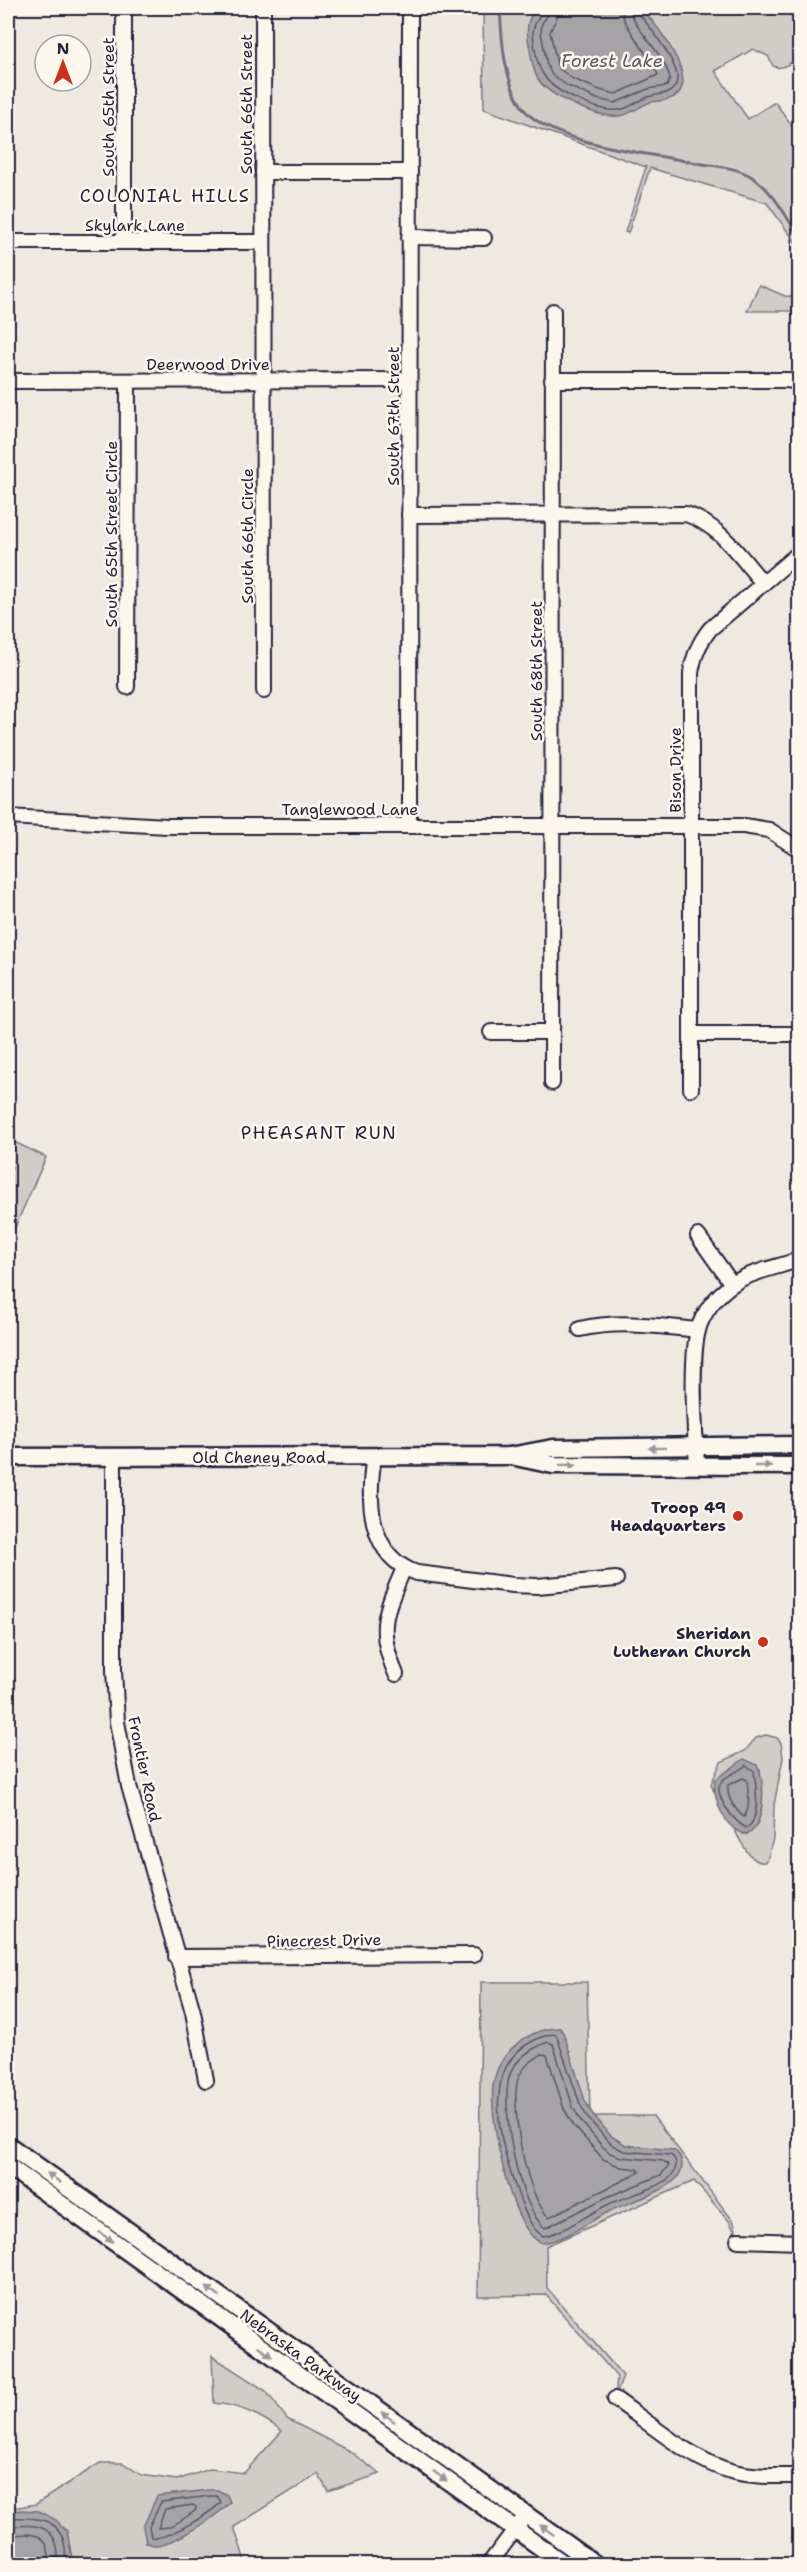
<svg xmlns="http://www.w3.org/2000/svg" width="807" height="2572" viewBox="0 0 807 2572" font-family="'Shantell Sans',sans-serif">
  <rect width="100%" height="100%" fill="#eeeae2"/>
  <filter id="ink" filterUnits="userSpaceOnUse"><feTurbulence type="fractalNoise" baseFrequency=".0167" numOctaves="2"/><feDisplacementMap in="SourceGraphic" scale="12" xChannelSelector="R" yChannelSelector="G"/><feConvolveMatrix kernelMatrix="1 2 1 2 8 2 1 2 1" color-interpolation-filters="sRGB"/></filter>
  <g filter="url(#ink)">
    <g fill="#d0cdc9" stroke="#797882" stroke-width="1.5">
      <path d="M483 8H799V56C791 62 783 71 773 66L768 56 753 49 715 71 748 119 775 102 793 127 799 123V247L767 203 650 168 628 233 625 232 646 167 484 109Z"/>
      <polygon points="759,285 785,296 799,297 799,311 747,311"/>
      <polygon points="8,1139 46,1157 8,1243 8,1176 12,1167 8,1165"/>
      <path d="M766 1735 777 1738 781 1743 783 1758 774 1805 773 1839 767 1861C752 1869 738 1836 732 1825L743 1834H748L761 1811 760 1769 740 1762C730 1773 714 1773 714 1792L711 1784 721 1762 745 1751 756 1738Z"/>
      <polygon points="481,1982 587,1982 590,2116 653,2116 734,2222 738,2240 730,2222 694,2181 546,2246 547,2288 623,2376 615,2399 617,2377 546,2295 478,2296"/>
      <path d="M212 2356 266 2391 287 2419 349 2451 380 2474 328 2491 318 2474 234 2527 246 2564H8V2509L36 2504 100 2463H123L141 2475 177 2480 210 2469 244 2473 282 2431C262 2416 239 2405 214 2403Z"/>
    </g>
    <g fill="#a6a3a7" stroke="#716f7c" stroke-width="1.5">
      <path d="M540 8H641C655 23 702 80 674 97 667 102 656 100 648 103 638 107 630 115 619 116 598 118 549 97 538 79 532 69 531 55 529 44 526 30 526 15 540 8Z"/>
      <path d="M744 1759 757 1765C766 1779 765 1826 748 1834 726 1833 712 1799 715 1780Z"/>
      <path d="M560 2028 564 2034 585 2101 592 2113 611 2136 626 2145 673 2150C679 2153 682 2158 682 2165 682 2190 629 2201 610 2211 589 2221 566 2240 542 2243 510 2232 489 2117 493 2086 496 2065 508 2049 525 2038 536 2032 547 2027 560 2028Z"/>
      <path d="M209 2490H218L227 2495 230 2502C218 2516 173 2545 155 2545 153 2545 148 2543 146 2542L143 2527 157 2496Z"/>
      <polygon points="21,2510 39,2511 56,2520 67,2531 72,2559 71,2564 8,2564 8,2512"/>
    </g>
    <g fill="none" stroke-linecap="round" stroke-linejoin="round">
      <g stroke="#575666" stroke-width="1.5">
        <path d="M542 8C541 17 533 22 533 33 534 46 537 67 545 77 555 93 601 113 619 110 630 109 638 100 648 97 660 93 675 96 677 80 679 64 649 25 638 13L637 8"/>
        <path d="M549 8 548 15 542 23 541 32 547 65 552 75 568 86 597 99 615 103 648 89 667 86 670 79C666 54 631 27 630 8"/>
        <path d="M558 8 557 17 550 32 558 68 573 79 600 90 616 94 658 75C650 55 621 24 621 8"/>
        <path d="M746 1765 754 1771C756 1787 761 1818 747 1828 735 1824 711 1793 722 1781 727 1775 740 1771 746 1765Z"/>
        <path d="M743 1778 747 1780C748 1791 751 1808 744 1817 735 1810 726 1797 728 1785Z"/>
        <path d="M556 2034 580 2104 587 2117 607 2140 614 2146 624 2151 671 2155C681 2163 674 2176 665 2181 648 2192 627 2196 609 2204 588 2214 566 2232 543 2236 530 2229 523 2207 518 2194 502 2152 480 2074 526 2045 536 2039 545 2034 556 2034Z"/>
        <path d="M548 2042 553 2044 573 2107 581 2121 601 2145 610 2153 621 2157 663 2161 669 2165 661 2175 607 2197 545 2228C519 2209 499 2105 510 2074 517 2058 532 2048 548 2042Z"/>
        <path d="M542 2054 547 2055 564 2109 574 2126 603 2159 621 2167 638 2169 640 2172 549 2217C527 2200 508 2102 519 2076 524 2065 533 2060 542 2054Z"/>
        <path d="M210 2496H217L221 2502C213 2512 164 2542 151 2537L149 2527 161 2502Z"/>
        <polygon points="193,2505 196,2507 195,2511 171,2527 158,2528 165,2509"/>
        <path d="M8 2518C44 2516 69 2520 65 2564"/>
        <path d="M8 2526C39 2524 60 2525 58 2564"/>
        <path d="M8 2535C34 2534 50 2530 49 2564"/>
      </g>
      <path stroke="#716f7c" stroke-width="3" d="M500 8C502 40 503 76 521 105 544 144 649 153 691 162 711 166 735 166 752 177 774 191 786 217 800 238"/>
      <g stroke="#22223b" stroke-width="18">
        <g id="minor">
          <polyline points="263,8 264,691"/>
          <polyline points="263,172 410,172"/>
          <polyline points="409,237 484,238"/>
          <polyline points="8,242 263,242"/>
          <polyline points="124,242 124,8"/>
          <polyline points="552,380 787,380 800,382"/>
          <polyline points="8,381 409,380"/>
          <path d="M409 515 686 514C720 525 740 557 763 583"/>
          <polyline points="127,687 128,381"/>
          <polyline points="8,817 167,826 744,826 769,830 800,850"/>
          <polyline points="409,825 410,8"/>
          <polyline points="491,1032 552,1032"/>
          <polyline points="692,1034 800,1034"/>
          <polyline points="552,1083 553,311"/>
          <path d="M691 1089V673C694 655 699 643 710 629L800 552"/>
          <polyline points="698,1236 732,1284"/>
          <path d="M580 1329C619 1320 659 1326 698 1330"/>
          <path d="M374 1456C367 1499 368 1557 417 1573L513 1585 537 1586 616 1579"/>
          <polyline points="114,1457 114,1671 117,1722 129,1786 193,2012 206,2080"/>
          <path d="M697 1465C695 1433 689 1352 700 1324 707 1306 722 1290 739 1280 757 1270 780 1267 800 1259"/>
          <path d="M396 1674C376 1628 385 1613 404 1568"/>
          <polyline points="176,1957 474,1955"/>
          <polyline points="738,2240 800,2242"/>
          <path d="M615 2399C650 2423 693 2462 734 2472 756 2477 778 2476 800 2476"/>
          <polyline points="489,2564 520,2523"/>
        </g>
      </g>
      <g stroke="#22223b" stroke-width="21">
        <g id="major">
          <polyline points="511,1456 553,1465 800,1466"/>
          <polyline points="8,1457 510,1456 553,1448 800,1445"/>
          <polyline points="8,2145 595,2564"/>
          <polyline points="8,2166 564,2564"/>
        </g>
      </g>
      <use href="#minor" stroke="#fbf7ec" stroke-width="14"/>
      <use href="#major" stroke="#fbf7ec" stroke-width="16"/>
    </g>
    <defs><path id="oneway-solid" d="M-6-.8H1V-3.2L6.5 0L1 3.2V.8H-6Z" transform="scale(1.5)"/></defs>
    <g fill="#99979c">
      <use href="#oneway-solid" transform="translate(657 1448) rotate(179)"/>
      <use href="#oneway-solid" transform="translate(568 1465) rotate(1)"/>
      <use href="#oneway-solid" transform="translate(763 1466)"/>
      <use href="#oneway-solid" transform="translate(54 2178) rotate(-144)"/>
      <use href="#oneway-solid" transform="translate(106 2237) rotate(36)"/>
      <use href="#oneway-solid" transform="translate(213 2292) rotate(-144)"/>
      <use href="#oneway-solid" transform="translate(265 2351) rotate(36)"/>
      <use href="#oneway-solid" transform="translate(388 2417) rotate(-144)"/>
      <use href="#oneway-solid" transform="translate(440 2476) rotate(36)"/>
      <use href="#oneway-solid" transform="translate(547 2530) rotate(-144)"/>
    </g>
  </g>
  <g fill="#c8321e" stroke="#fbf7ec" stroke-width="2">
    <circle cx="738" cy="1516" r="6"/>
    <circle cx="763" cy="1642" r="6"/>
  </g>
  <g text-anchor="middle" stroke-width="5" stroke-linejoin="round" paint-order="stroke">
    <g font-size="16" fill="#22223b" stroke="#fbf7ec">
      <text transform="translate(246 104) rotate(-90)" y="6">South 66th Street</text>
      <text transform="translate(108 107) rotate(-90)" y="6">South 65th Street</text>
      <text x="135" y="231">Skylark Lane</text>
      <text x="208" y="370">Deerwood Drive</text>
      <text transform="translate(393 416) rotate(-90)" y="6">South 67th Street</text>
      <text transform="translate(111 534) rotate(-90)" y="6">South 65th Street Circle</text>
      <text transform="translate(247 536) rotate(-90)" y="6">South 66th Circle</text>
      <text transform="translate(536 671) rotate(-90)" y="6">South 68th Street</text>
      <text transform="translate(675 770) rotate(-90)" y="6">Bison Drive</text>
      <text x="350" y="815">Tanglewood Lane</text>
      <text x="259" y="1463">Old Cheney Road</text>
      <text transform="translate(145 1769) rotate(78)" y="6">Frontier Road</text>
      <text transform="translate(324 1940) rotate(-1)" y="6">Pinecrest Drive</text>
      <text transform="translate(301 2355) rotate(36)" y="6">Nebraska Parkway</text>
    </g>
    <g font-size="16" font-weight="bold" fill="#22223b" stroke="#fbf7ec" text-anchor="end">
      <text x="726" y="1513">Troop 49<tspan x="726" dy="18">Headquarters</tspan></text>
      <text x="751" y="1639">Sheridan<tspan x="751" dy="18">Lutheran Church</tspan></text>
    </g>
    <g font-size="18" font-style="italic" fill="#575666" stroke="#fbf7ec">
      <text x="612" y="67">Forest Lake</text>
    </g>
    <g font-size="18" letter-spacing="1.5" fill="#22223b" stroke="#fbf7ec">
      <text x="165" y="202">COLONIAL HILLS</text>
      <text x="319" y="1139">PHEASANT RUN</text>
    </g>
  </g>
  <rect width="807" height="2572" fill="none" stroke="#fbf7ec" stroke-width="30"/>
  <rect x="15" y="15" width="777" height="2542" fill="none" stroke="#22223b" stroke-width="2" filter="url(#ink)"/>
  <g transform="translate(63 63)"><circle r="28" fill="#fbf7ec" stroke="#a4a2a5" stroke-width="1.5"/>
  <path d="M0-4.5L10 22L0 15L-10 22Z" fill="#c8321e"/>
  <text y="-9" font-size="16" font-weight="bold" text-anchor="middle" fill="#22223b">N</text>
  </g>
</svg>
